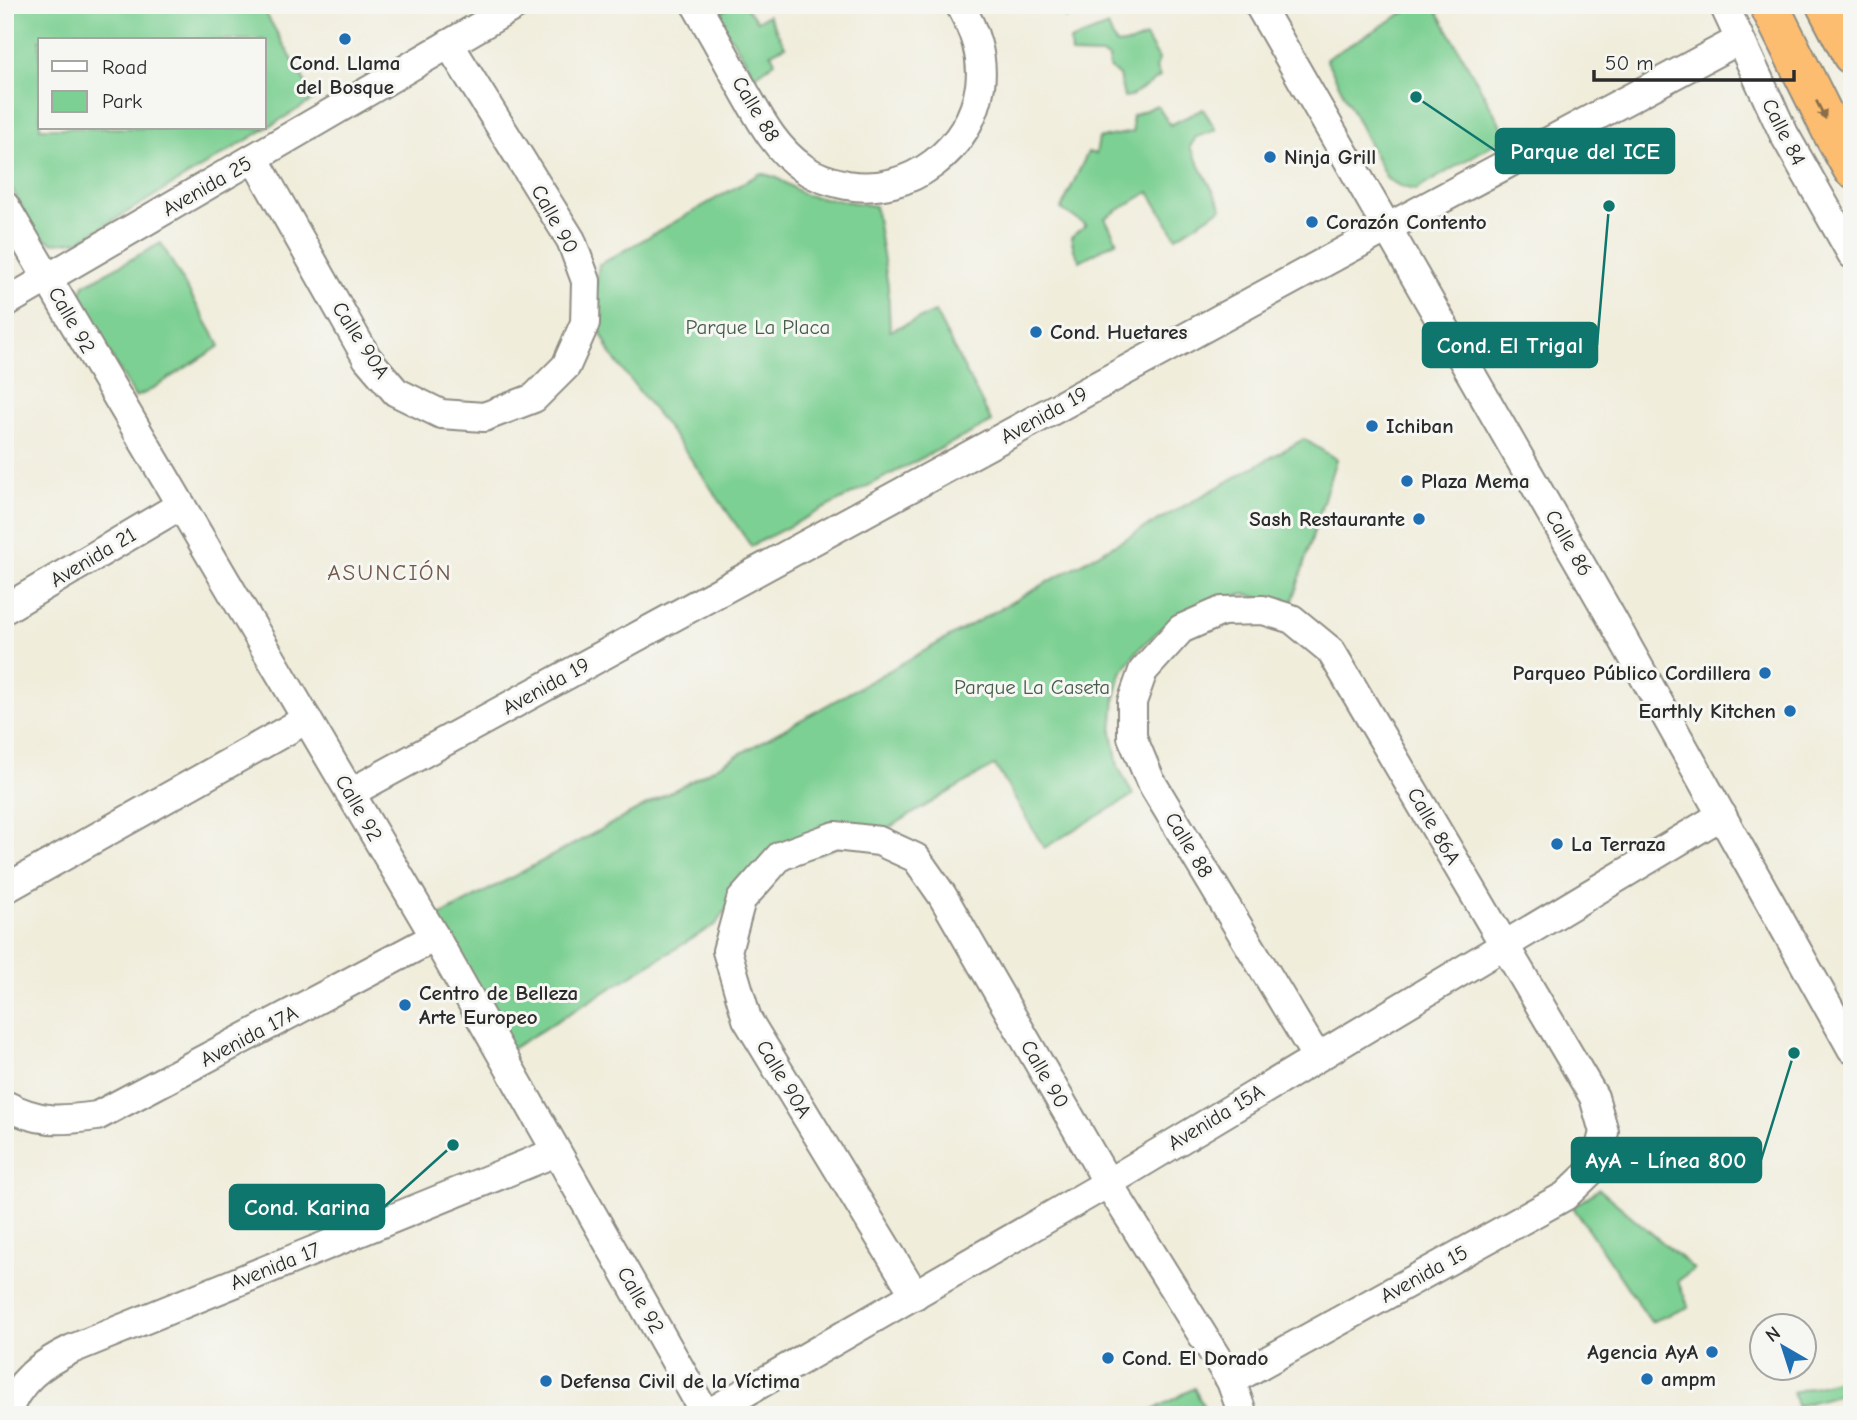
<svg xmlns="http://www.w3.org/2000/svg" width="1857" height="1420" viewBox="0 0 1857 1420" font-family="'Comic Neue',sans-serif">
  <rect width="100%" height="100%" fill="#f6f6f2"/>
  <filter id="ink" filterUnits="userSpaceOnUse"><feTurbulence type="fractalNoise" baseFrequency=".0143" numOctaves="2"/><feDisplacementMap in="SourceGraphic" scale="14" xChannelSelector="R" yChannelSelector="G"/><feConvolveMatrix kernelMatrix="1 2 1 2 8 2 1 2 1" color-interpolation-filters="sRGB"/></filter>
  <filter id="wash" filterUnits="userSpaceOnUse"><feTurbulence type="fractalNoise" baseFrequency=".00686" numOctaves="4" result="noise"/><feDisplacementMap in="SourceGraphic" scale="28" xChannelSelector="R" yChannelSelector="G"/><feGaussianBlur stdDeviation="1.57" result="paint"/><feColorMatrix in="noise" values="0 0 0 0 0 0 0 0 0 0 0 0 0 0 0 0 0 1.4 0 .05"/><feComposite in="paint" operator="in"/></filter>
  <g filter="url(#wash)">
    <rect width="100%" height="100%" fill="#f0eddb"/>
    <g fill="#7dd093" stroke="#547e5f" stroke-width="2" fill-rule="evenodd">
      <path d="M5 5H261L315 99 79 241 54 243 36 235 5 175ZM40 40H264V128H40Z"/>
      <polygon points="732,5 744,5 757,21 768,15 785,46 771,53 775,62 755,76 717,15"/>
      <polygon points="1061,5 1119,5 1103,15 1092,8 1066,18"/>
      <polygon points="1417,5 1434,5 1507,136 1416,190 1402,187 1387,179 1326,59"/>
      <polygon points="1108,26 1116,45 1131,43 1146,37 1159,59 1156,68 1160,77 1131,96 1124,97 1119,76 1109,67 1109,58 1102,55 1071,54 1070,41"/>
      <polygon points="1157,105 1170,125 1203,109 1216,130 1196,137 1190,147 1222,208 1176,237 1149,192 1105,218 1117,241 1080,261 1074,250 1071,237 1086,225 1061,209 1088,152 1096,154 1099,138 1133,132 1132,116"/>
      <polygon points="761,173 777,178 805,195 875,206 888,286 890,331 935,312 992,422 751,546 686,452 612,356 591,313 599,265"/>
      <polygon points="161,243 220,346 147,392 135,397 78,299 84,285"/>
      <polygon points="1304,439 1336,459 1291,607 1245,594 1197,604 1165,625 1139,649 1121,673 1115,698 1112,732 1118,766 1133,795 1044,848 995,765 883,831 748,878 716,924 511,1049 438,917 693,780"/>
      <polygon points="1599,1189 1694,1269 1678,1281 1689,1307 1651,1322 1573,1207"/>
      <polygon points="1852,1377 1852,1391 1797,1406 1793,1392"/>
      <polygon points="1194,1388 1208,1415 1144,1415"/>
    </g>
  </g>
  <g filter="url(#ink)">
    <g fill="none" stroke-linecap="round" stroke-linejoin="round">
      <g stroke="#8e8c83" stroke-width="32">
        <g id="minor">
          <path d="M696 5C711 31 726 57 740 84 758 115 773 147 803 168 815 177 832 182 847 185 910 196 971 149 980 86 984 56 974 30 960 5"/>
          <polyline points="1259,5 1608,612 1852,1049"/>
          <polyline points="1724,5 1784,134 1852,254"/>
          <polyline points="254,158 367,358 396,392 441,414 484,417 534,398 566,366 585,323 586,281 571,240 449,44"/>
          <polyline points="5,206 435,937 706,1415 1108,1183 1722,815"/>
          <polyline points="5,303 516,5"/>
          <polyline points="5,609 181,505"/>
          <polyline points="350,793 1387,228 1739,40"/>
          <polyline points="5,889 307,719"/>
          <path d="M5 1105C40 1123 59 1121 97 1116L435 937"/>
          <polyline points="915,1295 747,1019 727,951 741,900 780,856 835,836 879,841 916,858 942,895 1108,1183 1231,1381 1243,1415"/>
          <polyline points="1231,1381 1565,1196 1595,1167 1604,1132 1594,1097 1331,651 1292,619 1263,610 1222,611 1181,629 1143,671 1132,702 1132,737 1150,780 1316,1056"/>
          <path d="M6 1415C18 1381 41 1364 72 1349L556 1152"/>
        </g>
      </g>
      <g stroke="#8e8c83" stroke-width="42">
        <g id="highway">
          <polyline points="1769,5 1834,136 1852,168"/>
          <polyline points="1826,5 1852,55"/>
        </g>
      </g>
      <use href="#minor" stroke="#fff" stroke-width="28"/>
      <use href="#highway" stroke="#fcbd6f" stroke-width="38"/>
    </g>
    <defs><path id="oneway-solid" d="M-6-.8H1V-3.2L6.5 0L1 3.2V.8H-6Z" transform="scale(1.75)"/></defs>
    <use fill="#896d4a" href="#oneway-solid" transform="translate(1821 110) rotate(63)"/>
  </g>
  <g fill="#1f6fb2" stroke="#f6f6f2" stroke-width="2.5">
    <circle cx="345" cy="39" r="7"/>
    <circle cx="1270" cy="157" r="7"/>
    <circle cx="1312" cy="222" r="7"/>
    <circle cx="1036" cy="332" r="7"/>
    <circle cx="1372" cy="426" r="7"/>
    <circle cx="1407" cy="481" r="7"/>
    <circle cx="1419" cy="519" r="7"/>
    <circle cx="1765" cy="673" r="7"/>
    <circle cx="1790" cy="711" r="7"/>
    <circle cx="1557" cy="844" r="7"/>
    <circle cx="405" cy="1005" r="7"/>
    <circle cx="1712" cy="1352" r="7"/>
    <circle cx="1108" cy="1358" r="7"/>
    <circle cx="1647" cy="1379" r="7"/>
    <circle cx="546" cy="1381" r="7"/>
  </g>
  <g text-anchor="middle" stroke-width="6" stroke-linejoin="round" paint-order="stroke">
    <g font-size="21" font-weight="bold" fill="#2b2b2b" stroke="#f6f6f2" text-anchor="start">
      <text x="345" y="70" text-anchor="middle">Cond. Llama<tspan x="345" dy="24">del Bosque</tspan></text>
      <text x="1284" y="164">Ninja Grill</text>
      <text x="1326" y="229">Corazón Contento</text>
      <text x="1050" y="339">Cond. Huetares</text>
      <text x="1386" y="433">Ichiban</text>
      <text x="1421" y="488">Plaza Mema</text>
      <text x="1405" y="526" text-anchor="end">Sash Restaurante</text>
      <text x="1751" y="680" text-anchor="end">Parqueo Público Cordillera</text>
      <text x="1776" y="718" text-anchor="end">Earthly Kitchen</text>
      <text x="1571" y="851">La Terraza</text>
      <text x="419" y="1000">Centro de Belleza<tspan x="419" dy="24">Arte Europeo</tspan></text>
      <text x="1698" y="1359" text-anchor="end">Agencia AyA</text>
      <text x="1122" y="1365">Cond. El Dorado</text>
      <text x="1661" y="1386">ampm</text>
      <text x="560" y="1388">Defensa Civil de la Víctima</text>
    </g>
    <g font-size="21" fill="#2b2b2b" stroke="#f6f6f2">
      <text transform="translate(756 109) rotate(59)" y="7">Calle 88</text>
      <text transform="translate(1784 132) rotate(63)" y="7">Calle 84</text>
      <text transform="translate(207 186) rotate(-30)" y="7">Avenida 25</text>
      <text transform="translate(555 219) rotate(61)" y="7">Calle 90</text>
      <text transform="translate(72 320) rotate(60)" y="7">Calle 92</text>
      <text transform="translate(361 340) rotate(57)" y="7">Calle 90A</text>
      <text transform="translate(1044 415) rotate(-29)" y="7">Avenida 19</text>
      <text transform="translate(1569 543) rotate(60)" y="7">Calle 86</text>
      <text transform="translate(93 557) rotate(-31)" y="7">Avenida 21</text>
      <text transform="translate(546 686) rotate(-29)" y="7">Avenida 19</text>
      <text transform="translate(359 808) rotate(60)" y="7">Calle 92</text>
      <text transform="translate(1434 826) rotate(60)" y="7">Calle 86A</text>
      <text transform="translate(1189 845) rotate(59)" y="7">Calle 88</text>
      <text transform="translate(249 1036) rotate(-28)" y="7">Avenida 17A</text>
      <text transform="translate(1045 1074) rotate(60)" y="7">Calle 90</text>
      <text transform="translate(784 1079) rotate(59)" y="7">Calle 90A</text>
      <text transform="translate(1216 1117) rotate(-31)" y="7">Avenida 15A</text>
      <text transform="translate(275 1266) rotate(-22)" y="7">Avenida 17</text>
      <text transform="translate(1424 1274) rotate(-29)" y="7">Avenida 15</text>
      <text transform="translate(641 1300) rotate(60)" y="7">Calle 92</text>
    </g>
    <g font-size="21" fill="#445d4a" stroke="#f6f6f2">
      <text x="758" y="334">Parque La Placa</text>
      <text x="1032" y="694">Parque La Caseta</text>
    </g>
    <g font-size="23" letter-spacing="2" fill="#735849" stroke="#f6f6f2">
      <text x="390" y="580">ASUNCIÓN</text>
    </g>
  </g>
  <path fill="none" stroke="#0f766e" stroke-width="2.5" d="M1416 97L1496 151M1609 206L1597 345M1794 1053L1761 1160M453 1145L384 1207"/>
  <g fill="#0f766e" stroke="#f6f6f2" stroke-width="2.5">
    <circle cx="1416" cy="97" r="7"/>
    <circle cx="1609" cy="206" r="7"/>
    <circle cx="1794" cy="1053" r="7"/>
    <circle cx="453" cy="1145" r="7"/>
  </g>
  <g fill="#0f766e" stroke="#0f766e" stroke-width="2.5">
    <rect x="1496" y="129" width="178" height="44" rx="7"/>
    <rect x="1423" y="323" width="174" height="44" rx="7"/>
    <rect x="1572" y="1138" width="189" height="44" rx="7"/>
    <rect x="230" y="1185" width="154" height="44" rx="7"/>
  </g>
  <g font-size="23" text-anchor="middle" font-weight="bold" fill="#fff">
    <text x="1585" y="159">Parque del ICE</text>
    <text x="1510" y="353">Cond. El Trigal</text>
    <text x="1666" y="1168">AyA - Línea 800</text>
    <text x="307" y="1215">Cond. Karina</text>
  </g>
  <rect width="1857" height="1420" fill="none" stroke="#f6f6f2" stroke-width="28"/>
  <rect x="38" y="38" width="228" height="91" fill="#f6f6f2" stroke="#a5a5a2" stroke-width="2"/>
  <rect x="52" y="61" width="35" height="10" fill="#ffffff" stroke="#a5a5a2" stroke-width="2"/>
  <text x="102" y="74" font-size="21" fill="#2b2b2b">Road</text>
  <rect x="52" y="91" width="35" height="21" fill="#7dd093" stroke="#a5a5a2" stroke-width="2"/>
  <text x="102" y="108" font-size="21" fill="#2b2b2b">Park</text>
  <g transform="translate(1783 1347) rotate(321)"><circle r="33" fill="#f6f6f2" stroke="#a5a5a2" stroke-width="2"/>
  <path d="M0-5L12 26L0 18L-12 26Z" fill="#1f6fb2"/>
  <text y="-10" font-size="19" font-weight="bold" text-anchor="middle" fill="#2b2b2b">N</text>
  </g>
  <path d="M1594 70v10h200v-10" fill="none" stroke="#2b2b2b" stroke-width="3.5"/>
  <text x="1605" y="70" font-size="21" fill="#2b2b2b" stroke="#f6f6f2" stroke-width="5" paint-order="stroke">50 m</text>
</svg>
